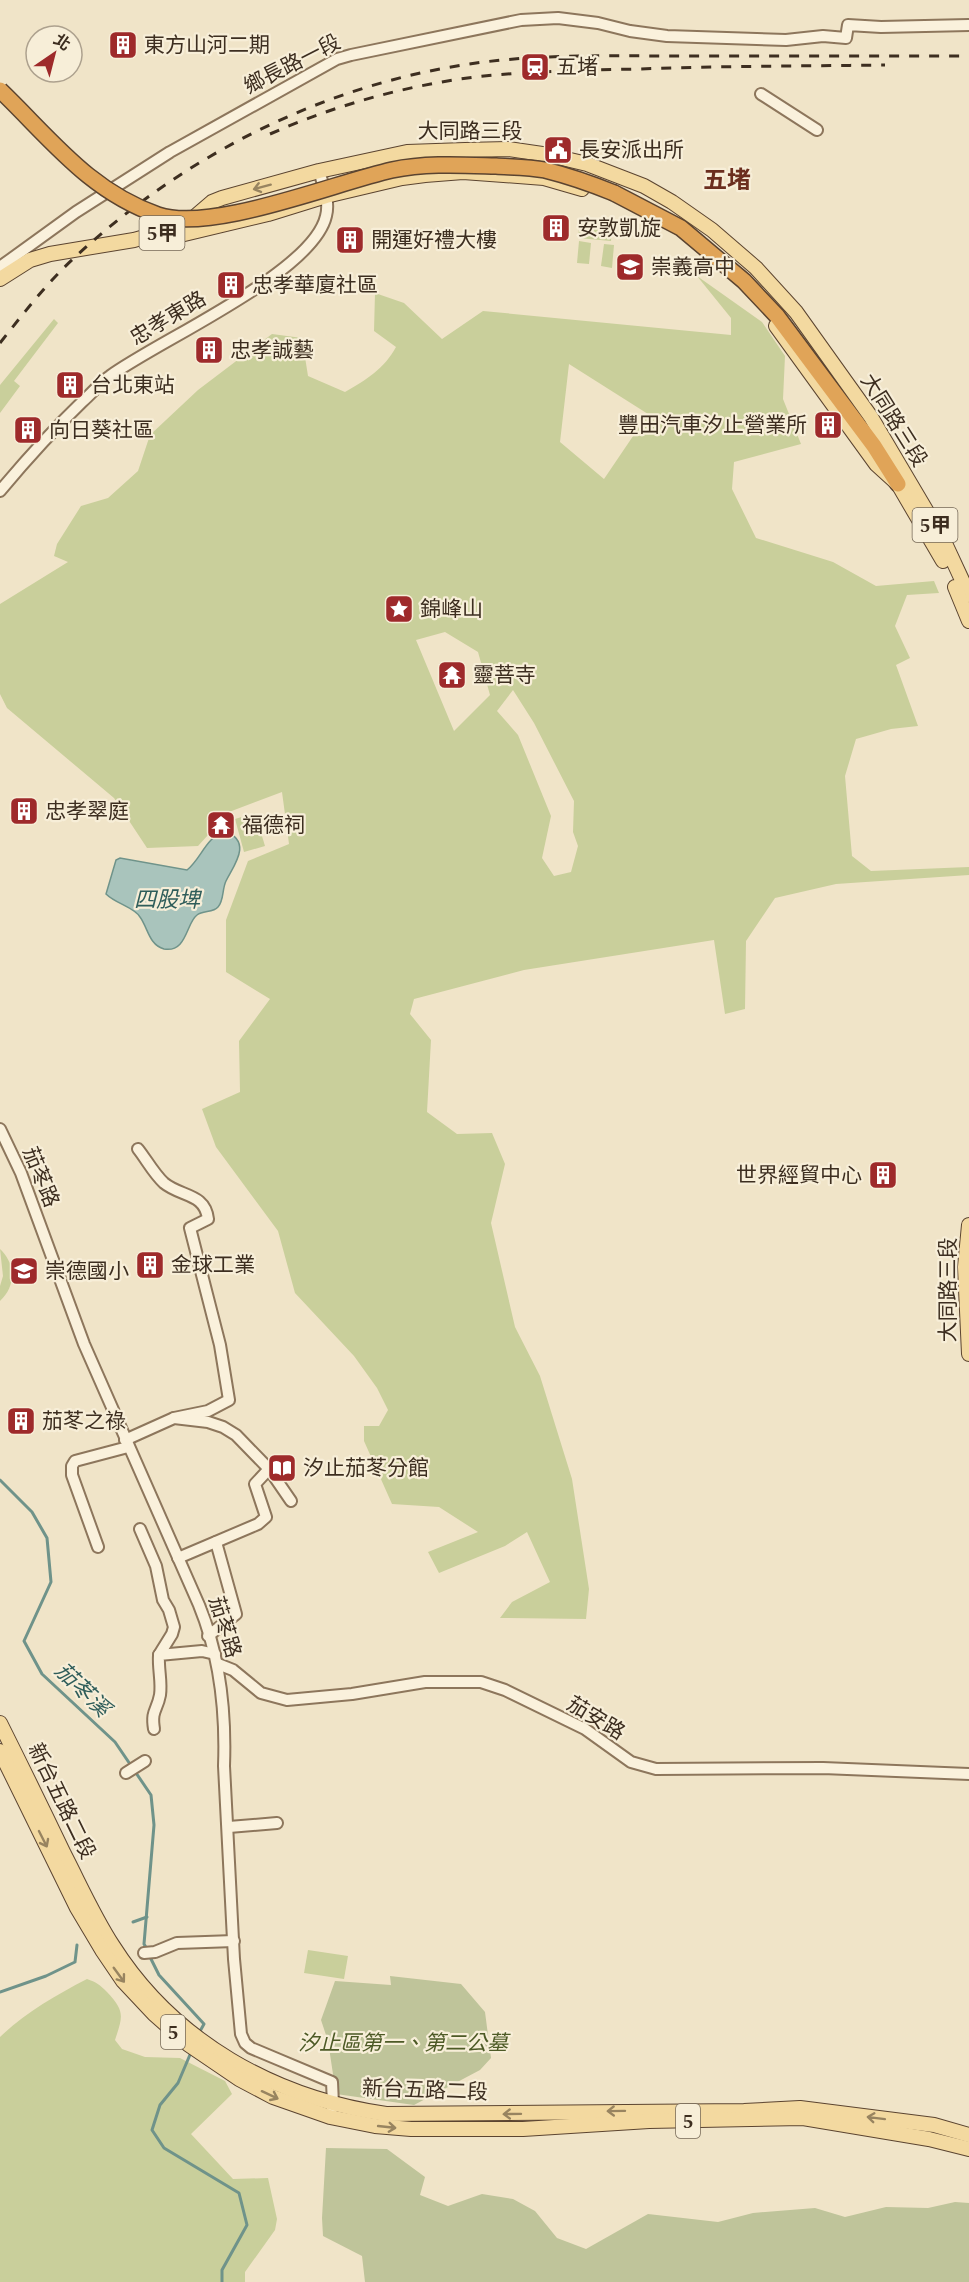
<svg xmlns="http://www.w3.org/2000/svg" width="969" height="2282" viewBox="0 0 969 2282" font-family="Spectral,'Noto Sans TC',serif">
  <rect width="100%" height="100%" fill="#f0e4c8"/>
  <g fill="#c9cf9b" fill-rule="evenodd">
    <polygon points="580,220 612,223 611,241 578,238"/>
    <polygon points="579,241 591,243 589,264 577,263"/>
    <polygon points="604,244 614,245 612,268 601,266"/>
    <path d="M697 276 762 322 785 356 783 399 801 444 734 462 732 489 756 538 833 562 876 586 934 581 939 593 907 595 895 626 910 658 896 665 918 726 891 729 856 739 845 776 852 856 871 871 969 867V875L836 884 775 898 746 941 745 1009 725 1014 714 940 524 970 414 999 410 1014 431 1040 427 1112 457 1134 492 1133 505 1164 491 1223 515 1327 540 1376 572 1479 589 1589 586 1619 500 1618 512 1602 550 1582 527 1532 505 1546 439 1573 428 1552 478 1532 439 1507 392 1504 364 1441V1426H379L388 1410 377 1388 354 1356 295 1293 278 1231 216 1147 202 1109 240 1092 239 1041 270 999 226 972V920L248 861 289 844 282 792 229 812 198 846 147 848 114 798 7 708 0 694V604L68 562 54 556 57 544 81 506 108 498 138 471 150 435 198 390 272 334 302 338 308 376 345 392C366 380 384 369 396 347L374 331 375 293 404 303 442 339 483 311 731 335V318ZM569 364 648 414 604 479 560 442ZM445 632 478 652 490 695 454 731 416 640ZM513 690 534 723 574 801 573 832 578 846 571 872 554 876 542 858 551 816 518 735 497 711Z"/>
    <polygon points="54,319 58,323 14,381 20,386 0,413 0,385"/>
    <polygon points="255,813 265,846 244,852 235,819"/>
    <path d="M0 1249C16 1264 16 1286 0 1301V1286L3 1276Z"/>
    <polygon points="308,1950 348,1956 344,1979 304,1973"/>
    <path d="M87 1979C96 1982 100 1985 107 1992 125 2011 123 2016 115 2040L122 2049 145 2057 180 2058 225 2081 232 2094 191 2134 233 2179 268 2178 277 2219 275 2230 245 2272V2282H0V2037C25 2013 56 1995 87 1979Z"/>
  </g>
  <g fill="#bfc49a">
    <polygon points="390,1976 461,1984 485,2012 491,2058 480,2070 414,2105 336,2094 328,2041 321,2020 335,1981 391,1985"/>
    <polygon points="326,2148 387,2149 425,2177 420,2195 448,2206 482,2194 513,2199 535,2211 557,2238 586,2249 648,2214 718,2222 753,2213 815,2208 845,2217 886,2207 928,2208 955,2202 969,2203 969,2282 365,2282 362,2256 323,2236 322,2218"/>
  </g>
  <path fill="#a9c4bc" stroke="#6f938a" stroke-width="1.5" d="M225 831C253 842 234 865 226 881 222 889 224 901 218 907 213 913 203 910 197 915 186 923 187 953 164 949 149 945 148 928 140 917 134 907 116 904 106 894L116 860 120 858 187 870C201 859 206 837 225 831Z"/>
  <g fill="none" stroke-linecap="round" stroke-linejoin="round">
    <g stroke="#6f938a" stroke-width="3">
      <polyline points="0,1480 32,1512 47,1538 51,1582 24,1641 42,1674 115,1742 151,1795 154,1825 144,1944 147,1949"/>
      <polyline points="133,1922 147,1917"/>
      <polyline points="149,1955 159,1975 204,2024 199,2033"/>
      <polyline points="0,1992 46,1976 75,1962 77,1945"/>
      <polyline points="192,2050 178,2083 160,2105 152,2130 164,2148 239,2193 247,2225 222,2270 222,2282"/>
    </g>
    <g stroke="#8d765c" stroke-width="14">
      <g id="minor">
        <polyline points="761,94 817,130"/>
        <polyline points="0,267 76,212 170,152 337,59 351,55 521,20 558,18 598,23 630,31 667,36 786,40 823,36 846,38 848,25 881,27 969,25"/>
        <path d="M0 491C26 460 54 429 83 401 92 393 100 383 110 376 159 340 313 273 326 216 330 201 323 185 319 171"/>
        <path d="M0 1129 21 1173 84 1344 199 1605C220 1656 226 1712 224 1766L234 1959 241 2034 245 2043 251 2048 332 2082 333 2104 330 2117"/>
        <path d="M138 1149C146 1159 154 1174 164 1183 181 1197 205 1193 208 1219L190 1228 220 1345 229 1400 208 1411 174 1418"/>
        <polyline points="125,1440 174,1418 208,1422 223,1427 236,1435 269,1469 291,1501"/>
        <polyline points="140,1529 156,1566 163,1600 169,1610 174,1627 172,1634 159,1655"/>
        <polyline points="98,1547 72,1475 72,1466 75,1461 128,1447"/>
        <polyline points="178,1558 258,1524 266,1517 255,1484 269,1469"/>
        <polyline points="208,1636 236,1614 216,1542"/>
        <polyline points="218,1664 233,1670 261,1693 287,1700 352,1694 425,1682 481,1682 505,1690 585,1729 631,1762 656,1769 823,1768 969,1774"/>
        <path d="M154 1729C151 1710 157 1711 160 1695 162 1682 158 1669 159 1655L202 1651 215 1654"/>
        <polyline points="126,1773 145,1761"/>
        <polyline points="229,1827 277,1823"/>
        <polyline points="144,1953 155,1952 177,1943 234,1941"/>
      </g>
    </g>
    <g stroke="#5b4430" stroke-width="16">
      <g id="major">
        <polyline points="176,236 268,214 326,196 402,178 425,175 463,172 544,178 582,189"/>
        <polyline points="0,279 30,260 50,254 134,240 184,226 212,202 222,198 319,171 407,152 465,150 508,149 549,155 587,164 644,186 672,202 712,230 756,268 796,312 871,417 943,539 969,595"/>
        <polyline points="776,326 876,464 898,484 943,561"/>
        <polyline points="955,587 969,621"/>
        <polyline points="969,1225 965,1267 969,1354"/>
        <path d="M0 1723C22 1767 43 1810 64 1854 80 1885 94 1917 113 1946 174 2042 275 2098 386 2114L744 2111 800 2108 934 2125 969 2135"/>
        <polyline points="0,1751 77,1908 102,1950 123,1981 154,2014 189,2045 239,2079 273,2097 330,2117 375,2126 411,2129 523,2129 649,2121 803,2118 929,2139 969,2149"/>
      </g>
    </g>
    <g stroke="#5b4430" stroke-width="18">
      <polyline id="highway" points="614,193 681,228 744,281 777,316 874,446 898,484"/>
    </g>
    <use href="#minor" stroke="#faf1dc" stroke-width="10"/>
    <use href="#major" stroke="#f3d9a0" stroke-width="14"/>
    <use href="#highway" stroke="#e0a458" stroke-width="15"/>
    <g stroke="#3d2e20" stroke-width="3" stroke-dasharray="10 10" stroke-linecap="butt">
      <path d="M270 134C338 104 411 84 484 76 536 71 587 70 639 69 721 66 803 66 885 65"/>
      <path d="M0 343C23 314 46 284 73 259 186 153 331 81 484 62 550 54 616 56 681 56 777 56 873 56 969 56"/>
    </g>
    <g stroke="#5b4430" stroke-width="18" stroke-linecap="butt">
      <path id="highway-bridge" d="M0 90C51 139 89 191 158 215 212 233 334 183 392 170 426 163 461 165 496 166 512 167 530 167 545 170 569 176 592 184 614 193"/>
    </g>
    <use href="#highway-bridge" stroke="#e0a458" stroke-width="15"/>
  </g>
  <defs><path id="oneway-shaft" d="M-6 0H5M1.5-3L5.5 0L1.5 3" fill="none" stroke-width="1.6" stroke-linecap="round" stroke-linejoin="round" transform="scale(1.5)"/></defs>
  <g stroke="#988460">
    <use href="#oneway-shaft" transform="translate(262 187) rotate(165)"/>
    <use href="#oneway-shaft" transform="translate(43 1839) rotate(63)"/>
    <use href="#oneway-shaft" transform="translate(119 1975) rotate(54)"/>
    <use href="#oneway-shaft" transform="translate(270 2095) rotate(25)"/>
    <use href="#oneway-shaft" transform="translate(616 2111) rotate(179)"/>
    <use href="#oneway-shaft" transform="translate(512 2114) rotate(179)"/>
    <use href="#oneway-shaft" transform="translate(876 2118) rotate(-173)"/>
    <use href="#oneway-shaft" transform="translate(387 2127) rotate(6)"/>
  </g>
  <defs>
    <g id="building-square" transform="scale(1.5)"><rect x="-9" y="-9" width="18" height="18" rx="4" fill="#9e2a2b" stroke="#f7eed8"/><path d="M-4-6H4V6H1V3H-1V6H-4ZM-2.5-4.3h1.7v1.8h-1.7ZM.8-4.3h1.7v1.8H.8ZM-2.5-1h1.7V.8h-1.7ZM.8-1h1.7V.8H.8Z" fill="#fff"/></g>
    <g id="station-square" transform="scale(1.5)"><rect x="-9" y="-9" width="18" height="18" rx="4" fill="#9e2a2b" stroke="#f7eed8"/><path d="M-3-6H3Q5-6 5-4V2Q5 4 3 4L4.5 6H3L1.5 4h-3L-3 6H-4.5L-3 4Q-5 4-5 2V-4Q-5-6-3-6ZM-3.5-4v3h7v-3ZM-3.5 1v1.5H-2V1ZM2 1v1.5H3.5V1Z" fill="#fff"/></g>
    <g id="civic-square" transform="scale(1.5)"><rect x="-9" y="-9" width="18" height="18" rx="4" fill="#9e2a2b" stroke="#f7eed8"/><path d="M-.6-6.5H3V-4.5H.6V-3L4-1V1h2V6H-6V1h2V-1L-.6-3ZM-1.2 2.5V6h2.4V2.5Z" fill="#fff"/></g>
    <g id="school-square" transform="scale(1.5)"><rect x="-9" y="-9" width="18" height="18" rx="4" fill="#9e2a2b" stroke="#f7eed8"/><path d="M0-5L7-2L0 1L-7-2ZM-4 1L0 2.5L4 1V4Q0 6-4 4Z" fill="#fff"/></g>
    <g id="sight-square" transform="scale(1.5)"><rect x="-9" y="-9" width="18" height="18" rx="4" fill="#9e2a2b" stroke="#f7eed8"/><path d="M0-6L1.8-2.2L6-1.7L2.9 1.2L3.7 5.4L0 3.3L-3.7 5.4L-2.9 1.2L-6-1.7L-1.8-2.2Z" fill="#fff"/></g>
    <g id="temple-square" transform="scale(1.5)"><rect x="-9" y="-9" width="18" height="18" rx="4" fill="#9e2a2b" stroke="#f7eed8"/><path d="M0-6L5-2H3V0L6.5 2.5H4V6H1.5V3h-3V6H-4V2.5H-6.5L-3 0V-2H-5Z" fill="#fff"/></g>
    <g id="library-square" transform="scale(1.5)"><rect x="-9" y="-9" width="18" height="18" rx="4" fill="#9e2a2b" stroke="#f7eed8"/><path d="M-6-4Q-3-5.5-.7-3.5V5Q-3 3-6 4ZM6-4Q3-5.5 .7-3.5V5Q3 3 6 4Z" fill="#fff"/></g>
  </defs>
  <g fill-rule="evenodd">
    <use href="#building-square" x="123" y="45"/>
    <use href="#station-square" x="535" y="67"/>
    <use href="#civic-square" x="558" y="150"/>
    <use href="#building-square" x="556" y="228"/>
    <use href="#building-square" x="350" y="240"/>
    <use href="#school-square" x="630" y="267"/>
    <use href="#building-square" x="231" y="285"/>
    <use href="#building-square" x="209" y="350"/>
    <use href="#building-square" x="70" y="385"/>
    <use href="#building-square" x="828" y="425"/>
    <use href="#building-square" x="28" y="430"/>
    <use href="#sight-square" x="399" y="609"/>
    <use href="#temple-square" x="452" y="675"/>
    <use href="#building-square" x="24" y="811"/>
    <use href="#temple-square" x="221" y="825"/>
    <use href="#building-square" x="883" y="1175"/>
    <use href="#building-square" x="150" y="1265"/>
    <use href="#school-square" x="24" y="1271"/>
    <use href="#building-square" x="21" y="1421"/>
    <use href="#library-square" x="282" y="1468"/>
  </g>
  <g text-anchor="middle" stroke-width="4.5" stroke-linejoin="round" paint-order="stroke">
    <g fill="#f7eed8" stroke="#756857" stroke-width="1.5">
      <rect x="139.5" y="216" width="45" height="34" rx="4.5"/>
      <rect x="912.5" y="508" width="45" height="34" rx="4.5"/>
      <rect x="161" y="2015" width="24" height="34" rx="4.5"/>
      <rect x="676" y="2104" width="24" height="34" rx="4.5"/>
    </g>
    <g font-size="20" font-weight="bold" fill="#3d2e20">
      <text x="162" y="240">5甲</text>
      <text x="935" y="532">5甲</text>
      <text x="173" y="2039">5</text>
      <text x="688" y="2128">5</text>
    </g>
    <g font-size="21" fill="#3d2e20" stroke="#f7eed8" text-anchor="start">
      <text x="144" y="52">東方山河二期</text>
      <text x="556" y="74">五堵</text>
      <text x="579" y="157">長安派出所</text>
      <text x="577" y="235">安敦凱旋</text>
      <text x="371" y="247">開運好禮大樓</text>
      <text x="651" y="274">崇義高中</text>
      <text x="252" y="292">忠孝華廈社區</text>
      <text x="230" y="357">忠孝誠藝</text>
      <text x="91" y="392">台北東站</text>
      <text x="807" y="432" text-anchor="end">豐田汽車汐止營業所</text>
      <text x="49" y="437">向日葵社區</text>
      <text x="420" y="616">錦峰山</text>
      <text x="473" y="682">靈菩寺</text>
      <text x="45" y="818">忠孝翠庭</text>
      <text x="242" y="832">福德祠</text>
      <text x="862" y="1182" text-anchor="end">世界經貿中心</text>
      <text x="171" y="1272">金球工業</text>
      <text x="45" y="1278">崇德國小</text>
      <text x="42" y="1428">茄苳之祿</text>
      <text x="303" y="1475">汐止茄苳分館</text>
    </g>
    <g font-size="21" fill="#3d2e20" stroke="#f7eed8">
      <text transform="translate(292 64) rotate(-27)" y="7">鄉長路一段</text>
      <text x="470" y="138">大同路三段</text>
      <text transform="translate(168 318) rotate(-31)" y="7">忠孝東路</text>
      <text transform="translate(894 420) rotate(58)" y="7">大同路三段</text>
      <text transform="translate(41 1177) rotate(68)" y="7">茄苳路</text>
      <text transform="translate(948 1290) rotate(-90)" y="7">大同路三段</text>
      <text transform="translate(225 1627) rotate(73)" y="7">茄苳路</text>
      <text transform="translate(596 1718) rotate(31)" y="7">茄安路</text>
      <text transform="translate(62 1801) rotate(64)" y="7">新台五路二段</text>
      <text transform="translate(425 2090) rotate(2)" y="7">新台五路二段</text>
    </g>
    <g font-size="21" font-style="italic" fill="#4d5a26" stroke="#f7eed8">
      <text x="403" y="2050">汐止區第一、第二公墓</text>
    </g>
    <g font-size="22" font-style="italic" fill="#2f5d5a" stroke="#f7eed8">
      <text x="167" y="907">四股埤</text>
      <text transform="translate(83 1689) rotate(44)" y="8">茄苳溪</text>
    </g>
    <g font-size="24" font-weight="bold" fill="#6b2e1e" stroke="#f7eed8">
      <text x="727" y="188">五堵</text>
    </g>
  </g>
  <g transform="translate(54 54) rotate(35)"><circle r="28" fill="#f7eed8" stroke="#ada18e" stroke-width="1.5"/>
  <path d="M0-4.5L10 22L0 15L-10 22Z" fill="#9e2a2b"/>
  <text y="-9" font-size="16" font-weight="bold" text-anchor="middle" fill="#3d2e20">北</text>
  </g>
</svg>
